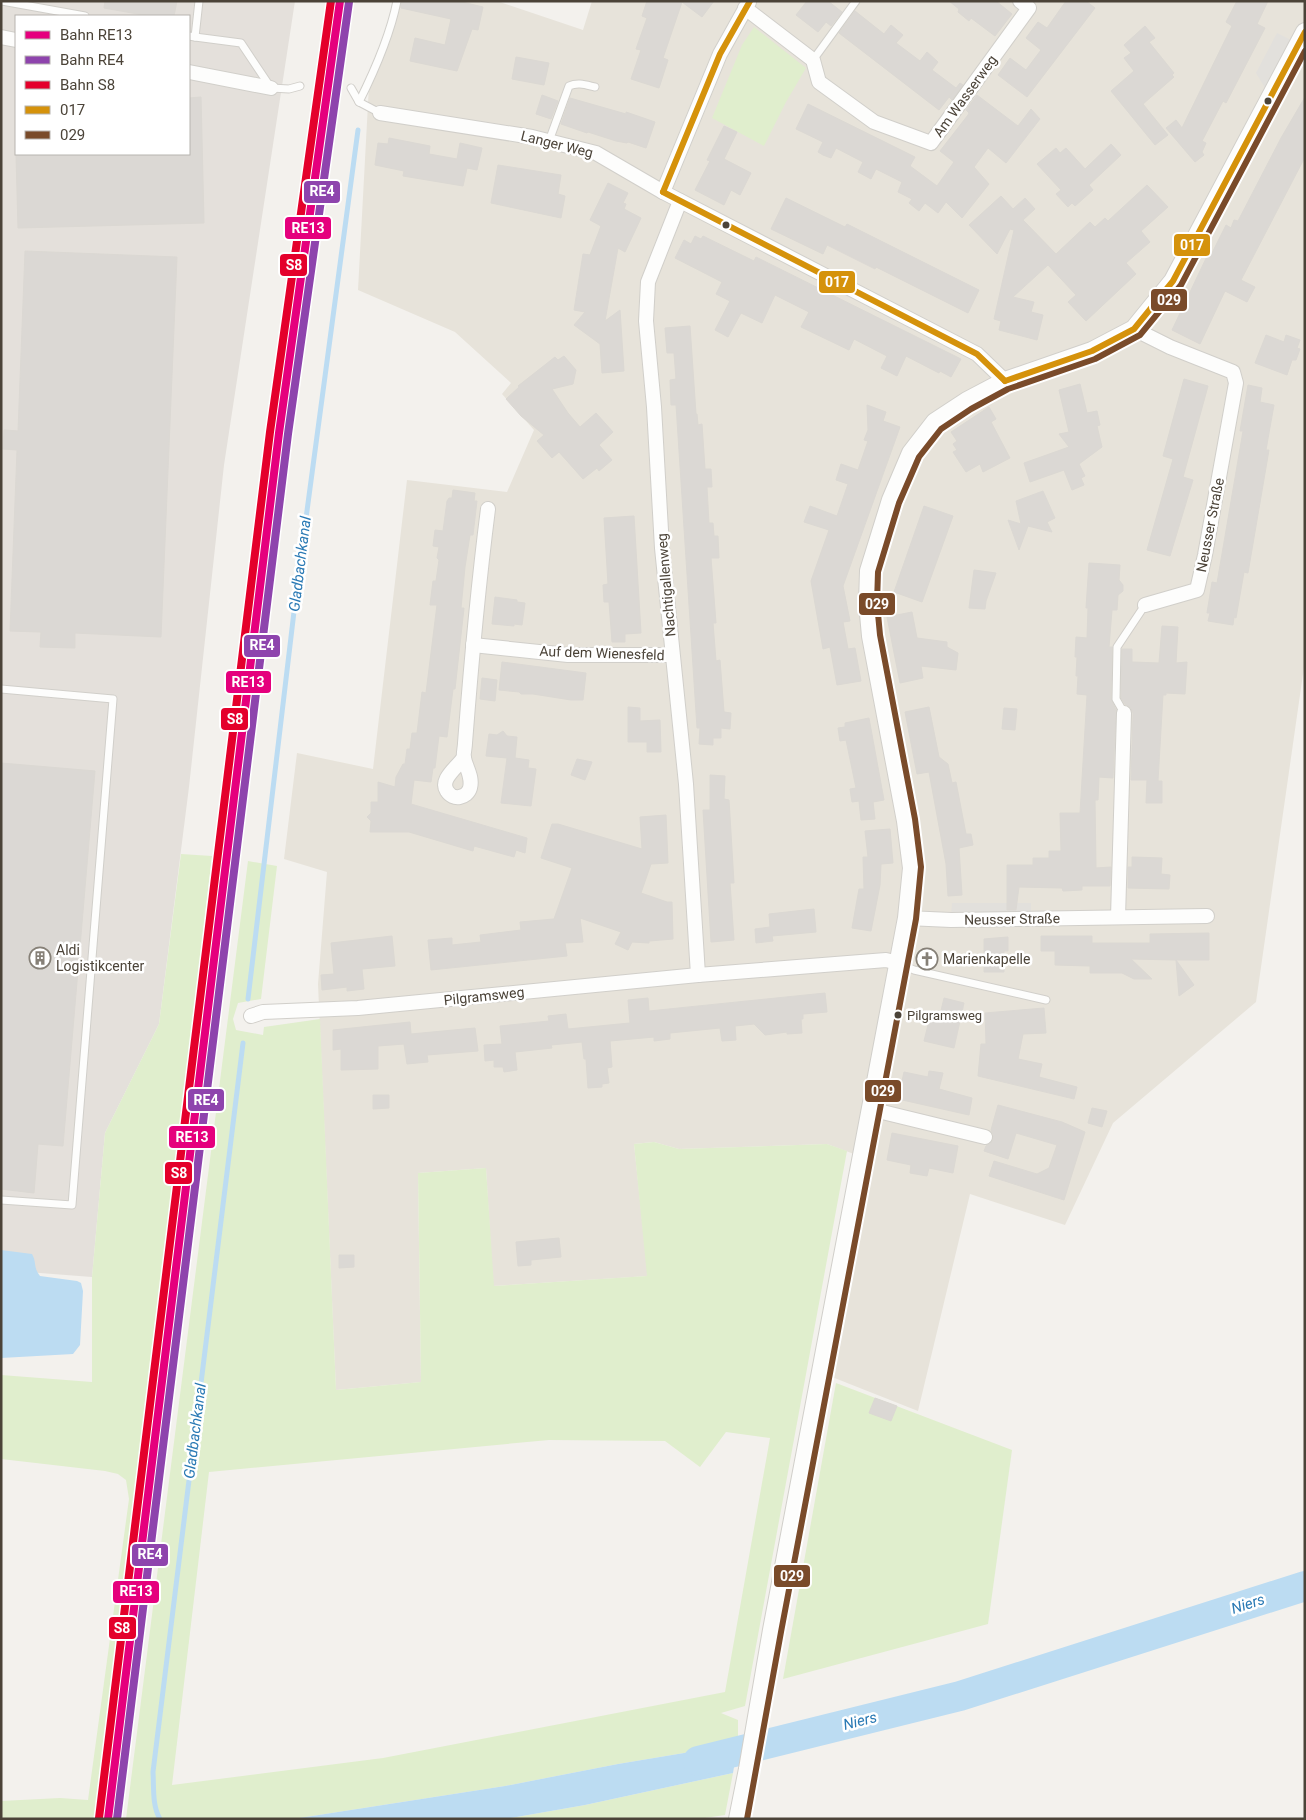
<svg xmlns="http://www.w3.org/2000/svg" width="1306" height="1820" viewBox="0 0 1306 1820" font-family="Roboto,sans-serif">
  <rect width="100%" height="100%" fill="#f3f1ed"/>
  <polygon fill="#e7e3da" points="400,1 497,1 583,30 592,1 1305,1 1305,660 1256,1002 1113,1123 1065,1225 970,1194 918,1411 832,1377 873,1161 827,1144 679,1149 654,1142 634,1144 648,1276 493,1286 486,1168 418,1173 421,1382 336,1390 318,984 327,872 284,859 297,753 373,769 407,480 507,492 534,430 502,394 511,383 455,332 358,290 369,85"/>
  <path fill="#e4e0db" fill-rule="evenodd" d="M1 1H295L224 465 189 787 159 1024 105 1133 92 1277 1 1270ZM16 16H189V154H16Z"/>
  <g fill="#e0eecd" fill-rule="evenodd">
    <polygon points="754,27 806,68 786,102 764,146 712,118 742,45"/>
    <polygon points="181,854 212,856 100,1819 1,1819 1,1801 60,1798 88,1800 129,1499 126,1480 118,1474 105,1471 1,1459 1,1375 92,1382 92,1277 105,1133 159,1024"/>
    <path d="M248 861 277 866 261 999 238 1003 233 1019 236 1030 263 1035 264 1027 320 1019 336 1390 421 1382 418 1173 486 1168 494 1286 647 1276 634 1144 654 1142 679 1149 827 1144 847 1151 745 1706 721 1713 738 1720V1744L618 1764 505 1786 293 1819H126ZM726 1432 770 1438 725 1692 383 1758 172 1785 209 1472 549 1440 665 1441 700 1467Z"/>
    <polygon points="836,1383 1012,1450 988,1624 783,1679"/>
    <polygon points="733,1773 725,1815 698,1819 505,1819 585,1805"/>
  </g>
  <g fill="#e2e0dc">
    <polygon points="1277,33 1299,44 1270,96 1256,73"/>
    <polygon points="952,903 1031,903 1031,919 951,920"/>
  </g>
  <g fill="#bcdcf2">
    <path d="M1 1250 32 1254C37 1263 33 1267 40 1276L77 1281 81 1283 83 1291 80 1345 73 1354 1 1358Z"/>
    <polygon points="738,1744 733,1773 585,1805 505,1819 293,1819 505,1786 618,1764"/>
  </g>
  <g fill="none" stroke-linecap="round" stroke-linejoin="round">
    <g stroke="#bcdcf2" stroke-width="5">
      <polyline points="248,999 298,578 358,130"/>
      <path d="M160 1819C152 1806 154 1787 153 1772L243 1043"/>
    </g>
    <polyline stroke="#bcdcf2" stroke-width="30" points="698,1761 960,1696 1305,1586"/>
  </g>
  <g fill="#dbd8d4" stroke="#dbd8d3">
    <polygon points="105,1 177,1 174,16 149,16 104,8"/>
    <polygon points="402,1 458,1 483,7 478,30 472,29 457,71 410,61 415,38 445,45 451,19 401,8"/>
    <polygon points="647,1 714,1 702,17 682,2 663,58 668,60 659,88 631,79 641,50 636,49 647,18 642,16"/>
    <polygon points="807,1 828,1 842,12 831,26 826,22 818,32 796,15"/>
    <polygon points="949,1 996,1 1012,14 995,36 971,18 969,21 958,12 959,9"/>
    <polygon points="1066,1 1086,1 1095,8 1027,97 998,75 1010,58 1026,70 1041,50 1026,38 1038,22 1047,28"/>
    <polygon points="1237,1 1268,1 1257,24 1265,28 1226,103 1223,101 1202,141 1206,143 1202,152 1204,155 1195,162 1166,128 1176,120 1182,128 1232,26 1226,22"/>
    <polygon points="855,11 884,34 891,25 903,35 896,43 920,61 927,52 938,62 932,70 956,88 939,110 839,33"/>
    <polygon points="1145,26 1155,38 1149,42 1174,73 1172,75 1174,77 1143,104 1168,135 1155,145 1111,91 1134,71 1124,58 1131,53 1124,45"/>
    <polygon points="516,57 549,63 544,85 512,79"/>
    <polygon points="960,83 963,85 952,100 949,97"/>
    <polygon points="542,95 558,101 551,119 536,114"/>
    <polygon points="977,95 1018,126 1031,109 1040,119 1006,163 988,148 974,167 989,184 962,218 946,202 938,213 925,203 919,211 909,203 912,199 898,192 902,182 876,169 871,179 858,172 863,162 836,148 831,158 823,155 818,152 823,142 796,129 808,104 915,157 910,166 937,186 954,162 940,151 968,115 969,113 966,110"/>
    <polygon points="201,97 204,223 18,228 16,154 189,154 189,98"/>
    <polygon points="1305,97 1305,157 1241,280 1255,287 1247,302 1225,291 1200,344 1172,330 1209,252 1212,253 1226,225 1231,228 1234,220 1238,221 1281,138"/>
    <polygon points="570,98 626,114 626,112 655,122 646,148 628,142 627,143 616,141 588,132 587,133 561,124"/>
    <polygon points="724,126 737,132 724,159 751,173 740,195 731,190 724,205 695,190 710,161 707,160"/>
    <polygon points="389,138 430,146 429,154 457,159 460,143 482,148 477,170 467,168 463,186 403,176 404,171 375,165 378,143 388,144"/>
    <polygon points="1111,144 1121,155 1089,185 1093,190 1075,206 1072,203 1068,207 1056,194 1061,190 1037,164 1056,148 1060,153 1066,148 1085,169"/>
    <polygon points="498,165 561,175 558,194 565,196 561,218 491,203"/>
    <polygon points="608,183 628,193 623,203 626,204 624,209 641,218 625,252 618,248 605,321 620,310 624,371 602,373 600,344 574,325 585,312 574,310 583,254 590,255 601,226 590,220"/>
    <polygon points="1147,185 1168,207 1141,231 1150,242 1126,263 1136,274 1086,321 1068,302 1076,295 1048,265 1013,297 1034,302 1031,312 1043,315 1037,340 999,330 1001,321 994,319 1014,230 1010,229 997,254 969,225 1001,196 1013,209 1025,198 1035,209 1023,220 1056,254 1090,222 1095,227 1105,218 1108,221"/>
    <polygon points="786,198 845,227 847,224 979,290 968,313 876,267 875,269 827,245 823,254 771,229"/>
    <polygon points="695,236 701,239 703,236 754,261 756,257 961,359 951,377 940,371 939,373 906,356 897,376 881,368 887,356 854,339 849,350 801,327 809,312 775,295 762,323 741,313 728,337 715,330 730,301 716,294 722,282 675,258 684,240 691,244"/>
    <polygon points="25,251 177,257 161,637 75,633 75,648 40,647 41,632 10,631 17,450 3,449 4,430 18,431"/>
    <polygon points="690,326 696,414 697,414 698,425 702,424 705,469 711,469 712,487 707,487 709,523 713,523 714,536 718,536 719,558 711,558 716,623 713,623 716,661 720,660 724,712 731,713 730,729 721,728 721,738 713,738 713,745 699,744 700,728 697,728 676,405 671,405 670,380 676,379 674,353 667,353 665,328"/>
    <polygon points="1266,335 1284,342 1286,335 1300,340 1297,348 1300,349 1296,360 1292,360 1287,375 1255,363"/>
    <polygon points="564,356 576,370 573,384 552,389 568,413 580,427 596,413 613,432 599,445 612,460 599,471 597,468 583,479 559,452 552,458 537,441 544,435 521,416 506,399 519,387 518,386 555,357 558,360"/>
    <polygon points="1184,379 1208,386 1183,477 1193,480 1170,556 1147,550 1173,459 1163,456"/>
    <polygon points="1080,384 1087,413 1097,411 1100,425 1097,426 1102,447 1079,464 1085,476 1081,478 1084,485 1072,490 1064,470 1030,482 1024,463 1069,447 1059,434 1069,432 1059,390"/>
    <polygon points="1248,385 1262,388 1260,402 1274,405 1266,450 1269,450 1248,573 1244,572 1236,618 1234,617 1233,625 1208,621 1210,613 1207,613 1212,582 1217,583 1243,431 1240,431"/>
    <polygon points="867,405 886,412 883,421 900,427 843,586 850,621 843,622 848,649 855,648 861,681 837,685 830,647 823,649 811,581 829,530 804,522 810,506 837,516 848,484 836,480 841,464 858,470 868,441 864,440 868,430"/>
    <polygon points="989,407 996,419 991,422 1010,458 983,472 980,464 966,472 953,452 957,450 953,444 957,441 951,432"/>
    <polygon points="453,490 475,493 474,501 477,501 473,535 470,535 465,567 461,608 464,608 455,689 453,689 447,737 439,736 435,768 433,768 431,782 414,780 411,804 527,838 525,853 516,850 514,857 474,846 473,851 409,832 370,832 371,821 367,817 371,813 371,802 378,802 378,782 395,787 396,777 403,764 405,764 407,749 410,749 412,733 417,733 422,692 426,693 437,605 430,605 433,581 436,581 439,560 437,558 439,547 433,546 435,530 443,531 447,501 449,498 452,498"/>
    <polygon points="1043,491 1055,518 1047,522 1052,532 1028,526 1019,550 1008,520 1021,524 1016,501"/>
    <polygon points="924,506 953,516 922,602 894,592"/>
    <polygon points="634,516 641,633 625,634 625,642 612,642 609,602 604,602 603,585 608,584 604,518"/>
    <polygon points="1089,563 1120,565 1119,580 1123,585 1123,591 1118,595 1117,610 1112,610 1109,647 1112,647 1111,699 1116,710 1113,778 1099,777 1098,800 1095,800 1096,868 1111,867 1110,886 1082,886 1082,890 1063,891 1062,888 1019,887 1016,910 1007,910 1007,865 1033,865 1033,858 1049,858 1049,851 1061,851 1060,813 1080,813 1087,695 1077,694 1078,676 1076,676 1077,657 1075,657 1076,637 1087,638 1088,608 1086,608"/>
    <polygon points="974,570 996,573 986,601 985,609 969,608"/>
    <polygon points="495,597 517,600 517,602 525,603 522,625 514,624 514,626 492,624"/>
    <polygon points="912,612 917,638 947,642 947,647 958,653 956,670 921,666 923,678 900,683 887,617"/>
    <polygon points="1162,626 1178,627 1176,663 1187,662 1185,694 1166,693 1166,695 1163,695 1158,781 1162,781 1162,803 1146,803 1147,780 1131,780 1133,713 1131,708 1125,704 1121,698 1122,649 1132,649 1132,662 1159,663"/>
    <polygon points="502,662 586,673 583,700 571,700 533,694 521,694 519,692 499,690"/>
    <polygon points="482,678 497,680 495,701 480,699"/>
    <polygon points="628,707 640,708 640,721 660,720 661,752 647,752 647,742 628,742"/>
    <polygon points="929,707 939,757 948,764 952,783 956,782 966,834 971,834 973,845 959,848 962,895 948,896 946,864 929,772 917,774 905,712"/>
    <polygon points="1004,708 1017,709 1015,730 1002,729"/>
    <polygon points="869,718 884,800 873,802 875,819 861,820 859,801 852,802 850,789 856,788 846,740 840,741 838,728 845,727 845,723"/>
    <polygon points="503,731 507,736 517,737 515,758 529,760 528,768 536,769 531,806 501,803 507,758 486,756 489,734 497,735"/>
    <polygon points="577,759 592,762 585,780 571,775"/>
    <polygon points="1,763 95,771 63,1146 38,1144 34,1193 1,1189"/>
    <polygon points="710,775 725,776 724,799 729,800 734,883 730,883 734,940 711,942 703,810 710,810"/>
    <polygon points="666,815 668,863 651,864 641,893 667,902 672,902 673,939 649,941 649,943 632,942 628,950 615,944 621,932 580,918 583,942 565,943 567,956 431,970 428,940 452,938 452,945 481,942 480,935 521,930 520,922 554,919 572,868 541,858 552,824 558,824 642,849 640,817"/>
    <polygon points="890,829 893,863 881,864 880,885 871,931 852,928 859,889 864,889 863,857 868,857 865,831"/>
    <polygon points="1132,857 1162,858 1161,874 1170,875 1169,889 1128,888 1128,867 1132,867"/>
    <polygon points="814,909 816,932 772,936 773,941 756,943 755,929 770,927 769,914"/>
    <polygon points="1209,933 1209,960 1176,960 1194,985 1179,996 1176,960 1131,959 1152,979 1134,979 1122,973 1090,973 1090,966 1055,965 1055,951 1041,951 1041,936 1092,936 1092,943 1150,943 1150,934"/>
    <polygon points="392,936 395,966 362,969 364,989 347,991 347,987 322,990 321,975 334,974 331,943"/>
    <polygon points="1008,937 1008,951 1004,951 1004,972 984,972 984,939"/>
    <polygon points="825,993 827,1012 803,1014 803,1019 801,1019 802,1033 787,1034 787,1032 765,1035 754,1024 735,1026 736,1040 722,1041 720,1028 670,1033 670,1039 654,1041 654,1037 610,1041 612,1067 607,1068 609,1083 602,1084 602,1087 588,1088 586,1059 584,1059 582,1042 551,1045 552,1048 515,1052 517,1070 504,1072 503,1067 494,1067 494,1060 485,1061 484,1045 502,1044 500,1026 549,1021 548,1016 566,1014 568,1029 630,1023 628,1000 648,998 649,1011"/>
    <polygon points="944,998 964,1003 954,1048 924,1041 930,1017 939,1019"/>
    <polygon points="1044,1008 1046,1033 1023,1034 1018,1059 1042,1064 1039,1077 1077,1087 1074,1099 978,1076 981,1044 986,1044 985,1013"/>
    <polygon points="410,1022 411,1034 475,1028 478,1051 427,1055 428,1062 407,1064 404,1044 378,1046 378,1069 341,1070 341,1049 333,1050 333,1030"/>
    <polygon points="929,1071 943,1073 939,1089 972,1098 969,1115 898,1099 904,1072 928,1077"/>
    <polygon points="373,1095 389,1095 389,1108 373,1109"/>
    <polygon points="998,1105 1062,1122 1085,1132 1064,1200 989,1176 994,1161 1037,1174 1049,1168 1057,1145 1016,1133 1008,1159 984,1151 986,1146 991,1143 993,1140 993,1134 991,1130"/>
    <polygon points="1092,1108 1107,1111 1102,1127 1088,1123"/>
    <polygon points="892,1133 958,1146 953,1173 929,1168 927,1176 910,1173 911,1165 887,1160"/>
    <polygon points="559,1238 561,1257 531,1260 531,1265 518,1266 516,1242"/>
    <polygon points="339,1255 354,1255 354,1267 339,1268"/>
    <polygon points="875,1398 897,1406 891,1421 869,1413"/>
  </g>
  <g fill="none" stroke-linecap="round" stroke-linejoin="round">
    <g stroke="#d1cfca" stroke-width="9">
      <g id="service">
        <polyline points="2,1 85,16"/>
        <polyline points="189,36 195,37 199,1"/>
        <polyline points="195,37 241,43 271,88 289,89 300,86"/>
        <polyline points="813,60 856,1"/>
        <polyline points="351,88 359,102 380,113"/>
        <path d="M359 102C375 70 390 36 397 1"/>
        <path d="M549 141 569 86C578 82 586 85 595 87"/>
        <polyline points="1,689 113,699 72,1205 1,1200"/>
        <polyline points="1124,713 1116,699 1117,647 1145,605"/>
        <polyline points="898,963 914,970 1046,1000"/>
      </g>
    </g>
    <g stroke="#d1cfca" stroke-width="16">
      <g id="minor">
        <polyline points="745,8 813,60 819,82 874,122 931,143 1029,8 1020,1"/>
        <polyline points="1,37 16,40"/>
        <polyline points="189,72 271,88"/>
        <polyline points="380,113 532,137 596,153 663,192 977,354 1005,381"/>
        <polyline points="663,192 720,54 749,2"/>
        <polyline points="680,201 648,282 646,321 654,407 662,548 686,784 698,975"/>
        <polyline points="1134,329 1170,347 1233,372 1236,383 1205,555 1197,590 1145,605"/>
        <polyline points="473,645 568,655 672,655"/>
        <path d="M464 757C458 767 439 779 447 791 453 801 467 798 470 788 473 777 466 768 464 758 463 754 465 748 465 743 471 665 478 587 488 509"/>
        <polyline points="1118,917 1124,713"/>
        <polyline points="907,918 951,920 1207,916"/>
        <polyline points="251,1016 263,1012 358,1008 698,975 886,960 898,963"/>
        <polyline points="870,1109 985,1137"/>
      </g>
    </g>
    <g stroke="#d1cfca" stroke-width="20">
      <polyline id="tertiary" points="738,1819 748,1769 772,1630 907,918 912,868 906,821 871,636 868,603 869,571 891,500 911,453 935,422 967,401 1005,381 1092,351 1134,329 1173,281 1305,32"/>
    </g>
    <use href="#service" stroke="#fdfdfc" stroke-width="7"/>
    <use href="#minor" stroke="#fdfdfc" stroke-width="14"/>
    <use href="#tertiary" stroke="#fdfdfc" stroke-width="18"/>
    <g stroke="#fff" stroke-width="10">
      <g id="bus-1">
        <polyline points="663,192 977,354 1005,381"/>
        <polyline points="663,192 720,54 750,1"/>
        <polyline points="1005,381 1092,351 1134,329 1173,281 1305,32"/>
      </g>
    </g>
    <g stroke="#fff" stroke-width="10">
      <polyline id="bus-2" points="747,1819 781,1632 916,919 921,867 915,819 880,635 877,603 878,572 899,503 919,457 941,429 971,409 1008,389 1095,359 1140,335 1181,285 1305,51"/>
    </g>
    <use href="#bus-1" stroke="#d5920b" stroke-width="6"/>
    <use href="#bus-2" stroke="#7a4b2a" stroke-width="6"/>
    <g stroke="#fff" stroke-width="11">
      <polyline id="rail-1" points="108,1819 279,433 340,1"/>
    </g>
    <g stroke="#fff" stroke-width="11">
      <polyline id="rail-2" points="117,1819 288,434 349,2"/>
    </g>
    <g stroke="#fff" stroke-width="11">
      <polyline id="rail-3" points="99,1818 270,432 331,1"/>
    </g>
    <use href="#rail-1" stroke="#e5007d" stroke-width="8"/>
    <use href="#rail-2" stroke="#8e44ad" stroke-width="8"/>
    <use href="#rail-3" stroke="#e4002b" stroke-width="8"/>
  </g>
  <defs>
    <g id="building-ring" transform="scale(1.125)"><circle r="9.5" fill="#fff" stroke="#868077" stroke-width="1.5"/><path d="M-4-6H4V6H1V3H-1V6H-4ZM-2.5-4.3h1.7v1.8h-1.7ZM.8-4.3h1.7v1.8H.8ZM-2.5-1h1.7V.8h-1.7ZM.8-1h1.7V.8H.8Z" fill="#868077"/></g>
    <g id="church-ring" transform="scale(1.125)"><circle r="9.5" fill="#fff" stroke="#868077" stroke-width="1.5"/><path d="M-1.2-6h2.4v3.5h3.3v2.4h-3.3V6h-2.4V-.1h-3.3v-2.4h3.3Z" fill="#868077"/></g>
  </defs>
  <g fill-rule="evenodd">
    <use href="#building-ring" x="40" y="958"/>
    <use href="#church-ring" x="927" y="959"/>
  </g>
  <g fill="#4b4338" stroke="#fff" stroke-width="2">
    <circle cx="1268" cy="101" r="4.5"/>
    <circle cx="726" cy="225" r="4.5"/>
    <circle cx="898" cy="1015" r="4.5"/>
  </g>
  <g text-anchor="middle" stroke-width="5" stroke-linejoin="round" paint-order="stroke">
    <g font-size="13" fill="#4b4338" stroke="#fff" text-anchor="start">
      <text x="907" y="1020">Pilgramsweg</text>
    </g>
    <g font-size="14" fill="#4b4338" stroke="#fff">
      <text transform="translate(965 96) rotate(-54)" y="5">Am Wasserweg</text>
      <text transform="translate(557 144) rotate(14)" y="5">Langer Weg</text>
      <text transform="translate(1210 525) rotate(-79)" y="5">Neusser Straße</text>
      <text transform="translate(666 585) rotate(-95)" y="5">Nachtigallenweg</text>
      <text transform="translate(602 653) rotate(2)" y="5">Auf dem Wienesfeld</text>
      <text transform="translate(1012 919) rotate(-1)" y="5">Neusser Straße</text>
      <text transform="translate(484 996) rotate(-6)" y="5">Pilgramsweg</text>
    </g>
    <g font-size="14" fill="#4b4338" stroke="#fff" text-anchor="start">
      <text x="56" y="955">Aldi<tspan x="56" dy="16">Logistikcenter</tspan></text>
      <text x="943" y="964">Marienkapelle</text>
    </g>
    <g font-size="15" font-style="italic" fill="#2979b4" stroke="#fff">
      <text transform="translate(300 564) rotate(-83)" y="5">Gladbachkanal</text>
      <text transform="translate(195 1431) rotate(-83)" y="5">Gladbachkanal</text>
      <text transform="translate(1248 1604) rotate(-18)" y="5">Niers</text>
      <text transform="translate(860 1721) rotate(-14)" y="5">Niers</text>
    </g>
  </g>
  <g stroke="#fff" stroke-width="2">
    <rect x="303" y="180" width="38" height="24" rx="5" fill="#8e44ad"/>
    <rect x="284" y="216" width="48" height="24" rx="5" fill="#e5007d"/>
    <rect x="1173" y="233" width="38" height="24" rx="5" fill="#d5920b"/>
    <rect x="279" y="253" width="29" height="24" rx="5" fill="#e4002b"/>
    <rect x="818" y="270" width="38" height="24" rx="5" fill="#d5920b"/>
    <rect x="1150" y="288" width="38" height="24" rx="5" fill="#7a4b2a"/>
    <rect x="858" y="592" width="38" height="24" rx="5" fill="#7a4b2a"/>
    <rect x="243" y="634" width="38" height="24" rx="5" fill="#8e44ad"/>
    <rect x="225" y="670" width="47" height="24" rx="5" fill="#e5007d"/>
    <rect x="220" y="707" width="29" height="24" rx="5" fill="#e4002b"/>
    <rect x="864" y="1079" width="38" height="24" rx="5" fill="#7a4b2a"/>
    <rect x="187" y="1088" width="38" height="24" rx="5" fill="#8e44ad"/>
    <rect x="168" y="1125" width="48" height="24" rx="5" fill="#e5007d"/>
    <rect x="164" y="1161" width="29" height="24" rx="5" fill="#e4002b"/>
    <rect x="131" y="1543" width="38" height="24" rx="5" fill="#8e44ad"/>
    <rect x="773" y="1564" width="38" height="24" rx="5" fill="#7a4b2a"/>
    <rect x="112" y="1580" width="48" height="24" rx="5" fill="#e5007d"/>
    <rect x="108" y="1616" width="29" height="24" rx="5" fill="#e4002b"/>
  </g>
  <g font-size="14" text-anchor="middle" font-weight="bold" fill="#fff">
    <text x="322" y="196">RE4</text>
    <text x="308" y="233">RE13</text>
    <text x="1192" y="250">017</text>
    <text x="294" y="270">S8</text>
    <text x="837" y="287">017</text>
    <text x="1169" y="305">029</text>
    <text x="877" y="609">029</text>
    <text x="262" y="650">RE4</text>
    <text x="248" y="687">RE13</text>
    <text x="235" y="724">S8</text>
    <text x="883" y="1096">029</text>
    <text x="206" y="1105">RE4</text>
    <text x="192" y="1142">RE13</text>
    <text x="179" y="1178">S8</text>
    <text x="150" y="1559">RE4</text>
    <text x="792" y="1581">029</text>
    <text x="136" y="1596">RE13</text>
    <text x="122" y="1633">S8</text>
  </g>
  <rect width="1306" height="1820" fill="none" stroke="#4b4338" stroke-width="5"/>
  <rect x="15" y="15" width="175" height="140" fill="#ffffff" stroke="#b7b4af"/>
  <rect x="25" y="31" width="25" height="8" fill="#e5007d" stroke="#b7b4af"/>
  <text x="60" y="40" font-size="15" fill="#4b4338">Bahn RE13</text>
  <rect x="25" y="56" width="25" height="8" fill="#8e44ad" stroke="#b7b4af"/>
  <text x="60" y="65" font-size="15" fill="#4b4338">Bahn RE4</text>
  <rect x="25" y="81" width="25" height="8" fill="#e4002b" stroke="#b7b4af"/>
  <text x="60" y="90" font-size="15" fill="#4b4338">Bahn S8</text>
  <rect x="25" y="106" width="25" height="8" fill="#d5920b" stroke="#b7b4af"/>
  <text x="60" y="115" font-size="15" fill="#4b4338">017</text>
  <rect x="25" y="131" width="25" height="8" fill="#7a4b2a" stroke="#b7b4af"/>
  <text x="60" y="140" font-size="15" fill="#4b4338">029</text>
</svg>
